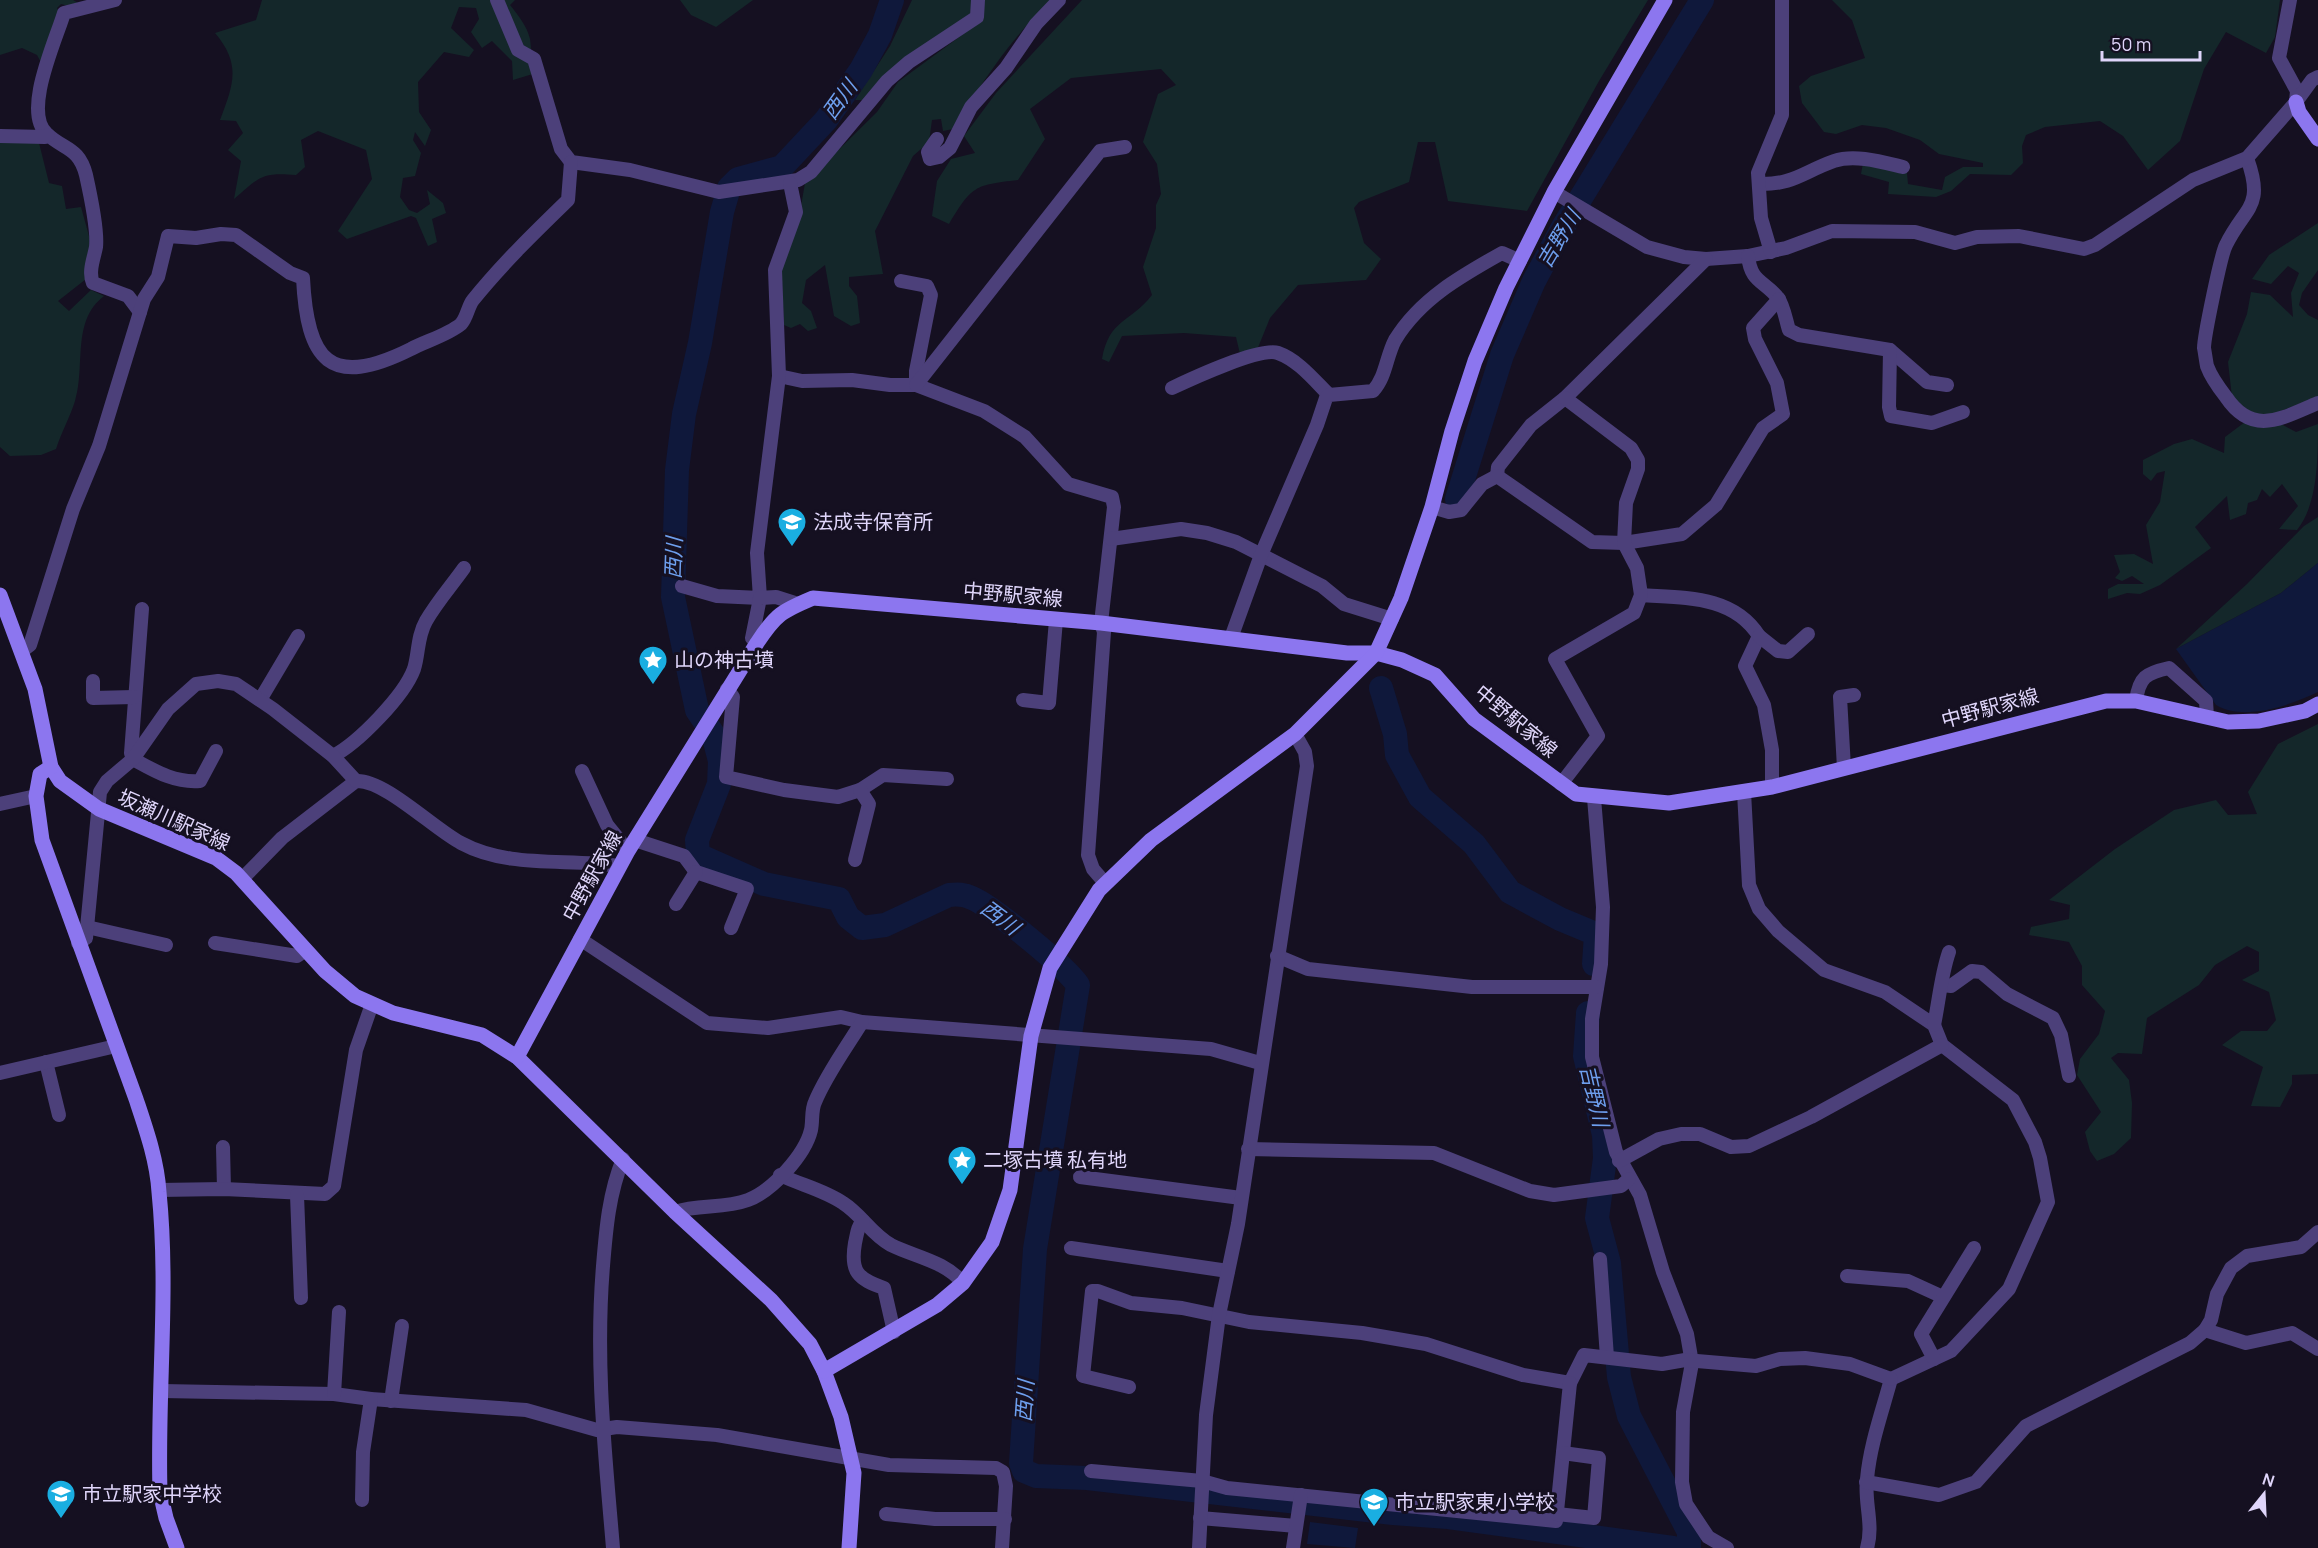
<svg xmlns="http://www.w3.org/2000/svg" width="2318" height="1548" viewBox="0 0 2318 1548" font-family="Manrope,'Noto Sans JP',sans-serif">
  <rect width="100%" height="100%" fill="#151021"/>
  <g fill="#14272a">
    <polygon points="0,0 73,0 78,3 96,0 72,7 61,4 57,8 61,16 44,68 37,55 22,48 0,55"/>
    <path d="M262 0H515L510 5C518 15 527 26 530 39 532 52 530 61 536 73L513 80 512 61 492 41 482 48 471 32 479 19 476 8 459 7 451 28 474 50 469 57 444 52 418 82 419 112 431 130 425 146 415 132 413 140 421 153 415 176 403 178 400 197 409 210 417 213 430 204 427 190 443 203 446 213 432 219 437 242 428 246 416 218 411 216 347 239 338 231 372 179 366 150 318 131 301 140 305 167 296 175C261 172 260 177 234 199L241 161 228 150 243 133 236 121 220 120C233 85 242 65 215 33L256 20Z"/>
    <polygon points="680,0 753,0 716,27 691,15"/>
    <path d="M912 0H973L971 16C926 42 902 58 869 100H855L890 46Z"/>
    <path d="M985 0H1052C1011 37 982 83 953 129L943 131 941 119 932 120 929 142 913 156 875 231 883 274 849 277V286L857 296 860 323 851 326 834 316 825 265 806 280 802 303 811 311 817 328 808 331 800 324 791 328 784 325 781 262 800 212 805 183 877 112 898 82 977 24Z"/>
    <path d="M1082 0H1648L1599 81 1527 211 1448 201 1435 142H1418L1409 182 1359 202 1354 208 1364 243 1381 259 1366 280 1298 285 1270 318 1257 350 1240 354 1236 337 1184 333 1122 336 1109 362 1102 359C1109 319 1130 323 1152 295L1143 267 1156 228V205L1161 194 1157 164 1143 142 1158 94 1176 85 1161 69 1071 78 1030 109 1045 139 1018 180C974 185 972 186 949 224L932 216 937 181 951 159 975 153 964 136 996 93Z"/>
    <polygon points="1832,0 2280,0 2275,37 2266,53 2226,32 2204,69 2180,141 2148,170 2123,136 2100,121 2045,127 2026,135 2022,146 2023,163 2011,175 1970,174 1951,191 1936,197 1888,194 1889,182 1861,174 1863,163 1887,166 1907,173 1908,184 1942,190 1945,177 1963,167 1983,167 1983,163 1939,154 1920,140 1886,128 1862,125 1836,134 1824,132 1802,103 1799,86 1811,76 1865,58 1852,20"/>
    <path d="M0 142 39 143 49 183 62 186 66 209 81 207 92 247 86 279 58 301 69 311 91 290 104 296C71 321 86 366 75 401 70 417 61 433 56 449L41 455 10 456 0 447Z"/>
    <polygon points="2318,223 2318,270 2302,293 2299,305 2308,315 2318,320 2318,397 2270,415 2253,414 2232,397 2228,362 2247,314 2251,292 2270,295 2293,317 2291,293 2299,273 2288,266 2271,284 2252,279 2269,255"/>
    <path d="M2245 422 2281 424 2296 432 2318 424C2318 458 2318 504 2297 530L2279 529 2298 506 2282 484 2270 497 2262 489 2257 500 2248 503 2246 514 2230 520 2227 496 2195 527 2211 548 2160 585 2140 594 2127 593 2108 599V589L2118 584H2144L2132 576 2122 581 2115 578 2120 572 2114 555 2134 554 2153 564 2146 525 2160 502 2165 471 2157 473 2151 481 2143 474V460L2174 444 2192 439 2224 453 2225 437Z"/>
    <polygon points="2318,517 2318,563 2281,593 2176,649 2247,584 2304,526"/>
    <polygon points="2318,724 2318,1074 2292,1075 2292,1084 2280,1107 2251,1106 2263,1067 2222,1045 2241,1031 2267,1031 2276,1020 2269,992 2242,980 2259,971 2259,952 2247,946 2215,965 2199,985 2147,1018 2142,1054 2118,1053 2111,1058 2129,1080 2132,1103 2131,1138 2114,1154 2097,1161 2090,1151 2085,1132 2101,1112 2077,1075 2080,1059 2099,1034 2105,1011 2082,985 2082,966 2069,942 2029,935 2031,927 2069,919 2070,905 2049,900 2115,849 2174,810 2216,800 2228,815 2257,814 2248,792 2278,744"/>
  </g>
  <g fill="#0f183b">
    <path d="M2318 563V692C2291 705 2244 722 2216 705L2176 649 2281 593Z"/>
    <polygon points="1310,1522 1358,1528 1355,1548 1307,1544"/>
  </g>
  <g fill="none" stroke-linecap="round" stroke-linejoin="round">
    <g stroke="#0f183b" stroke-width="24">
      <path d="M892 0 880 35 861 70 826 120 782 167 738 179 729 188 722 212 700 343 684 414 677 470 673 597 697 710 713 734 720 761 719 784 697 840 698 855 764 884 839 899 848 917 862 928 885 925 949 895C958 894 964 894 972 898 993 907 1065 966 1078 985L1035 1249 1021 1463 1024 1471 1036 1476 1087 1478 1393 1513 1448 1517 1673 1548"/>
      <polyline points="1457,499 1502,355 1534,281 1563,227 1702,0"/>
      <polyline points="1381,688 1395,734 1397,755 1420,797 1474,844 1510,892 1560,919 1596,934 1594,964"/>
      <polyline points="1588,1013 1585,1056 1604,1135 1605,1158 1597,1218 1609,1263 1619,1377 1629,1416 1689,1532 1689,1548"/>
    </g>
    <g stroke="#4c407a" stroke-width="14">
      <path d="M115 0 64 13C56 40 22 112 47 134 64 150 79 147 86 175 90 193 98 229 96 247 94 258 88 272 93 283L128 296 140 312"/>
      <polyline points="497,0 518,50 534,59 561,149 571,162 630,170 719,192 798,180 811,172 887,81 909,62 977,17 978,0"/>
      <polyline points="2290,0 2279,58 2297,91 2296,102"/>
      <polyline points="0,136 45,137 48,135"/>
      <polyline points="937,139 928,152 930,159 939,157 950,148 971,107 1006,68 1036,24 1059,0"/>
      <path d="M2247 158C2265 208 2245 206 2226 245 2221 254 2204 337 2204 348 2205 353 2206 361 2207 366 2211 377 2219 388 2226 397 2253 437 2282 418 2318 403"/>
      <path d="M1759 184C1793 185 1803 172 1834 161 1855 154 1882 162 1903 167"/>
      <polyline points="1554,192 1647,247 1684,257 1706,259 1748,256 1786,248 1832,231 1915,232 1955,243 1977,237 2019,236 2084,249 2095,245 2193,180 2247,158 2296,102 2312,80 2318,77"/>
      <polyline points="1771,252 1761,218 1758,173 1782,115 1782,0"/>
      <path d="M1748 256C1751 283 1764 280 1778 298 1784 306 1786 321 1789 330L1799 335 1890 350 1927 382 1947 385"/>
      <polyline points="901,281 927,286 931,295 916,371 916,385"/>
      <polyline points="1890,350 1889,407 1891,416 1932,423 1963,412"/>
      <polyline points="779,376 802,381 852,380 890,385 916,385 984,411 1025,437 1068,484 1112,497 1114,507 1101,623 1104,632 1088,855 1093,869 1105,883"/>
      <polyline points="916,385 1100,151 1125,147"/>
      <path d="M1172 388C1191 379 1260 347 1278 353 1298 360 1314 380 1329 395"/>
      <polyline points="1497,476 1498,467 1531,425 1565,398 1706,259"/>
      <polyline points="1432,507 1449,512 1461,510 1482,484 1497,476 1592,542 1624,543 1682,534 1716,505 1763,428 1783,414 1777,383 1755,339 1753,328 1779,299"/>
      <polyline points="1111,539 1181,529 1207,533 1236,542 1322,586 1344,604 1392,619"/>
      <polyline points="682,586 717,596 760,598 757,553 779,376 775,270 796,212 790,183"/>
      <path d="M1641 595C1684 598 1733 595 1759 636L1745 666 1764 705 1772 750V787"/>
      <path d="M142 609 131 753 133 759C155 771 174 783 200 781L216 751"/>
      <polyline points="1759,636 1778,651 1788,652 1808,634"/>
      <path d="M1231 638 1261 555 1317 425 1326 398 1329 395 1373 391C1386 377 1386 357 1395 340 1420 299 1461 276 1502 253L1520 261"/>
      <polyline points="757,643 752,638 760,598 776,597 798,604"/>
      <path d="M22 651 30 645 73 509 99 446 144 299 158 277 168 236 196 238 221 234 236 235 290 273 303 278C307 360 329 390 411 349 426 341 448 335 461 324 467 318 468 306 473 300 502 264 535 232 568 200L571 162"/>
      <polyline points="93,681 93,698 134,697"/>
      <polyline points="727,689 733,697 726,777 784,790 838,797 860,790 883,775 947,779"/>
      <polyline points="260,700 298,636"/>
      <polyline points="1023,700 1049,703 1056,620"/>
      <path d="M2136 701C2139 677 2146 673 2169 668L2206 701 2207 717"/>
      <path d="M333 756C358 743 404 696 414 669 419 653 417 637 426 621 437 602 452 585 464 568"/>
      <polyline points="1844,768 1840,697 1854,695"/>
      <polyline points="582,771 607,825 628,851"/>
      <polyline points="1561,784 1598,736 1555,659 1634,613 1641,595 1637,568 1624,543 1626,503 1638,469 1638,460 1631,448 1565,398"/>
      <path d="M1744 792 1749 885 1759 909 1778 931 1824 970 1885 992 1934 1025 1942 1045 2013 1100 2035 1142 2040 1158 2048 1202 2009 1289 1951 1351 1891 1379C1882 1412 1870 1445 1867 1479 1864 1502 1874 1525 1867 1548"/>
      <polyline points="1594,798 1603,907 1601,964 1592,1019 1592,1057 1616,1152 1640,1195 1663,1272 1687,1334 1692,1363 1683,1412 1682,1482 1686,1504 1708,1537 1727,1548"/>
      <polyline points="0,804 36,796"/>
      <polyline points="635,840 684,856 696,872 747,889 731,928"/>
      <polyline points="855,860 869,804 860,790"/>
      <path d="M242 879 282 838 356 781C384 779 434 829 461 843 509 869 567 858 619 866"/>
      <polyline points="676,904 696,872"/>
      <polyline points="87,927 166,945"/>
      <polyline points="580,939 707,1023 768,1028 841,1017 862,1022 1211,1049 1260,1063"/>
      <polyline points="78,943 86,938 100,792 107,781 133,759 168,709 196,684 218,681 236,684 273,709 333,756 356,781"/>
      <polyline points="215,943 297,956 306,950"/>
      <polyline points="1277,956 1308,969 1472,987 1597,987"/>
      <polyline points="1943,985 1951,986 1972,971 1981,972 2007,994 2053,1018 2061,1035 2069,1076"/>
      <path d="M1934 1025C1939 1001 1941 975 1949 952"/>
      <polyline points="46,1062 59,1115"/>
      <polyline points="0,1073 116,1046"/>
      <polyline points="223,1147 224,1189"/>
      <polyline points="1248,1149 1434,1153 1530,1191 1554,1195 1621,1186 1629,1179"/>
      <polyline points="1619,1161 1659,1139 1681,1134 1700,1134 1731,1147 1749,1146 1811,1117 1942,1045"/>
      <path d="M780 1175C801 1185 824 1190 843 1203 862 1215 871 1234 891 1245 915 1257 945 1261 963 1283"/>
      <polyline points="1080,1177 1241,1198"/>
      <polyline points="159,1190 224,1189 325,1194 334,1186 356,1050 372,1004"/>
      <polyline points="297,1195 301,1298"/>
      <path d="M675 1212C698 1204 724 1209 748 1200 772 1191 805 1155 811 1130 813 1121 811 1110 815 1102 826 1075 846 1048 862 1022"/>
      <path d="M863 1221C857 1227 857 1235 855 1243 850 1272 858 1279 884 1288L894 1332"/>
      <polyline points="1071,1248 1228,1271"/>
      <polyline points="1600,1259 1607,1357"/>
      <polyline points="1847,1276 1908,1281 1943,1297"/>
      <polyline points="2205,1330 2246,1343 2292,1333 2318,1349"/>
      <polyline points="1934,1359 1921,1334 1974,1248"/>
      <polyline points="1129,1387 1083,1376 1092,1291 1098,1291 1131,1303 1182,1308 1249,1322 1362,1333 1426,1344 1523,1375 1570,1383 1584,1355 1662,1364 1685,1360 1756,1366 1780,1359 1805,1358 1850,1364 1891,1379"/>
      <polyline points="162,1391 334,1394 371,1399 526,1410 597,1430 617,1427 717,1435 889,1465 996,1468 1003,1472 1006,1486 1002,1548"/>
      <polyline points="334,1394 339,1312"/>
      <polyline points="391,1401 402,1326"/>
      <polyline points="1091,1471 1202,1481 1227,1488 1556,1521 1570,1383"/>
      <polyline points="1866,1482 1939,1495 1976,1482 2026,1426 2190,1343 2205,1330 2211,1320 2217,1294 2231,1268 2247,1256 2301,1247 2318,1232"/>
      <polyline points="362,1500 363,1452 371,1399"/>
      <polyline points="886,1514 935,1519 1005,1519"/>
      <polyline points="1557,1514 1594,1518 1599,1458 1563,1453"/>
      <polyline points="1200,1518 1296,1526"/>
      <path d="M613 1548C605 1452 595 1363 603 1266 606 1229 609 1193 623 1159"/>
      <polyline points="1199,1548 1206,1415 1219,1315 1238,1224 1307,766 1305,752 1295,734"/>
      <polyline points="1293,1548 1301,1495"/>
    </g>
    <g stroke="#8c76ef" stroke-width="15">
      <polyline points="2296,102 2299,112 2318,139"/>
      <polyline points="0,595 35,689 51,767 60,781 99,809 216,858 236,873 325,971 355,996 393,1013 482,1035 517,1057 675,1212 771,1300 810,1344 824,1371 841,1417 854,1473 849,1548"/>
      <path d="M51 767 40 774 36 796 42 840 136 1099C146 1129 157 1160 159 1192 169 1292 157 1392 160 1492L166 1518 177 1548"/>
      <path d="M517 1057 628 851 757 643C776 614 782 611 813 598L1101 623 1347 653H1376L1402 660 1435 675 1474 719 1576 794 1669 803 1772 787 2106 701H2136L2228 722 2259 721 2305 711 2318 704"/>
      <polyline points="824,1371 937,1305 963,1283 992,1242 1010,1190 1031,1036 1050,968 1099,890 1151,840 1295,734 1376,653 1401,598 1432,507 1452,431 1475,361 1506,288 1554,192 1665,0"/>
    </g>
  </g>
  <defs>
    <g id="school-pin" transform="scale(1.5)"><path d="M0 17L-7.5 6A9.5 9.5 0 1 1 7.5 6Z" fill="#1aaee1" stroke="#151021"/><path d="M0-5L7-2L0 1L-7-2ZM-4 1L0 2.5L4 1V4Q0 6-4 4Z" fill="#fff"/></g>
    <g id="sight-pin" transform="scale(1.5)"><path d="M0 17L-7.5 6A9.5 9.5 0 1 1 7.5 6Z" fill="#1aaee1" stroke="#151021"/><path d="M0-6L1.8-2.2L6-1.7L2.9 1.2L3.7 5.4L0 3.3L-3.7 5.4L-2.9 1.2L-6-1.7L-1.8-2.2Z" fill="#fff"/></g>
  </defs>
  <g fill-rule="evenodd">
    <use href="#school-pin" x="792" y="522"/>
    <use href="#sight-pin" x="653" y="660"/>
    <use href="#sight-pin" x="962" y="1160"/>
    <use href="#school-pin" x="61" y="1494"/>
    <use href="#school-pin" x="1374" y="1502"/>
  </g>
  <g text-anchor="middle" stroke-width="6" stroke-linejoin="round" paint-order="stroke">
    <g font-size="20" fill="#dfd5fa" stroke="#151021" text-anchor="start">
      <text x="813" y="529">法成寺保育所</text>
      <text x="674" y="667">山の神古墳</text>
      <text x="983" y="1167">二塚古墳 私有地</text>
      <text x="82" y="1501">市立駅家中学校</text>
      <text x="1395" y="1509">市立駅家東小学校</text>
    </g>
    <g font-size="20" fill="#dfd5fa" stroke="#151021">
      <text transform="translate(1013 595) rotate(5)" y="7">中野駅家線</text>
      <text transform="translate(1990 708) rotate(-15)" y="7">中野駅家線</text>
      <text transform="translate(1516 721) rotate(40)" y="7">中野駅家線</text>
      <text transform="translate(174 820) rotate(24)" y="7">坂瀬川駅家線</text>
      <text transform="translate(592 876) rotate(-61)" y="7">中野駅家線</text>
    </g>
    <g font-size="21" font-style="italic" fill="#6e9fee" stroke="#151021">
      <text transform="translate(840 100) rotate(-54)" y="7">西川</text>
      <text transform="translate(1559 239) rotate(-59)" y="7">吉野川</text>
      <text transform="translate(674 558) rotate(-88)" y="7">西川</text>
      <text transform="translate(1000 918) rotate(37)" y="7">西川</text>
      <text transform="translate(1594 1096) rotate(77)" y="7">吉野川</text>
      <text transform="translate(1025 1401) rotate(-86)" y="7">西川</text>
    </g>
  </g>
  <g transform="translate(2264 1494) rotate(18)" stroke="#151021" stroke-width="4.5" paint-order="stroke">
  <path d="M0-4.5L10 22L0 15L-10 22Z" fill="#dfd5fa"/>
  <text y="-9" font-size="16" font-weight="bold" text-anchor="middle" fill="#dfd5fa">N</text>
  </g>
  <path d="M2102 51v9h98v-9" fill="none" stroke="#dfd5fa" stroke-width="3"/>
  <text x="2111" y="51" font-size="18" fill="#dfd5fa" stroke="#151021" stroke-width="4.5" paint-order="stroke">50 m</text>
</svg>
